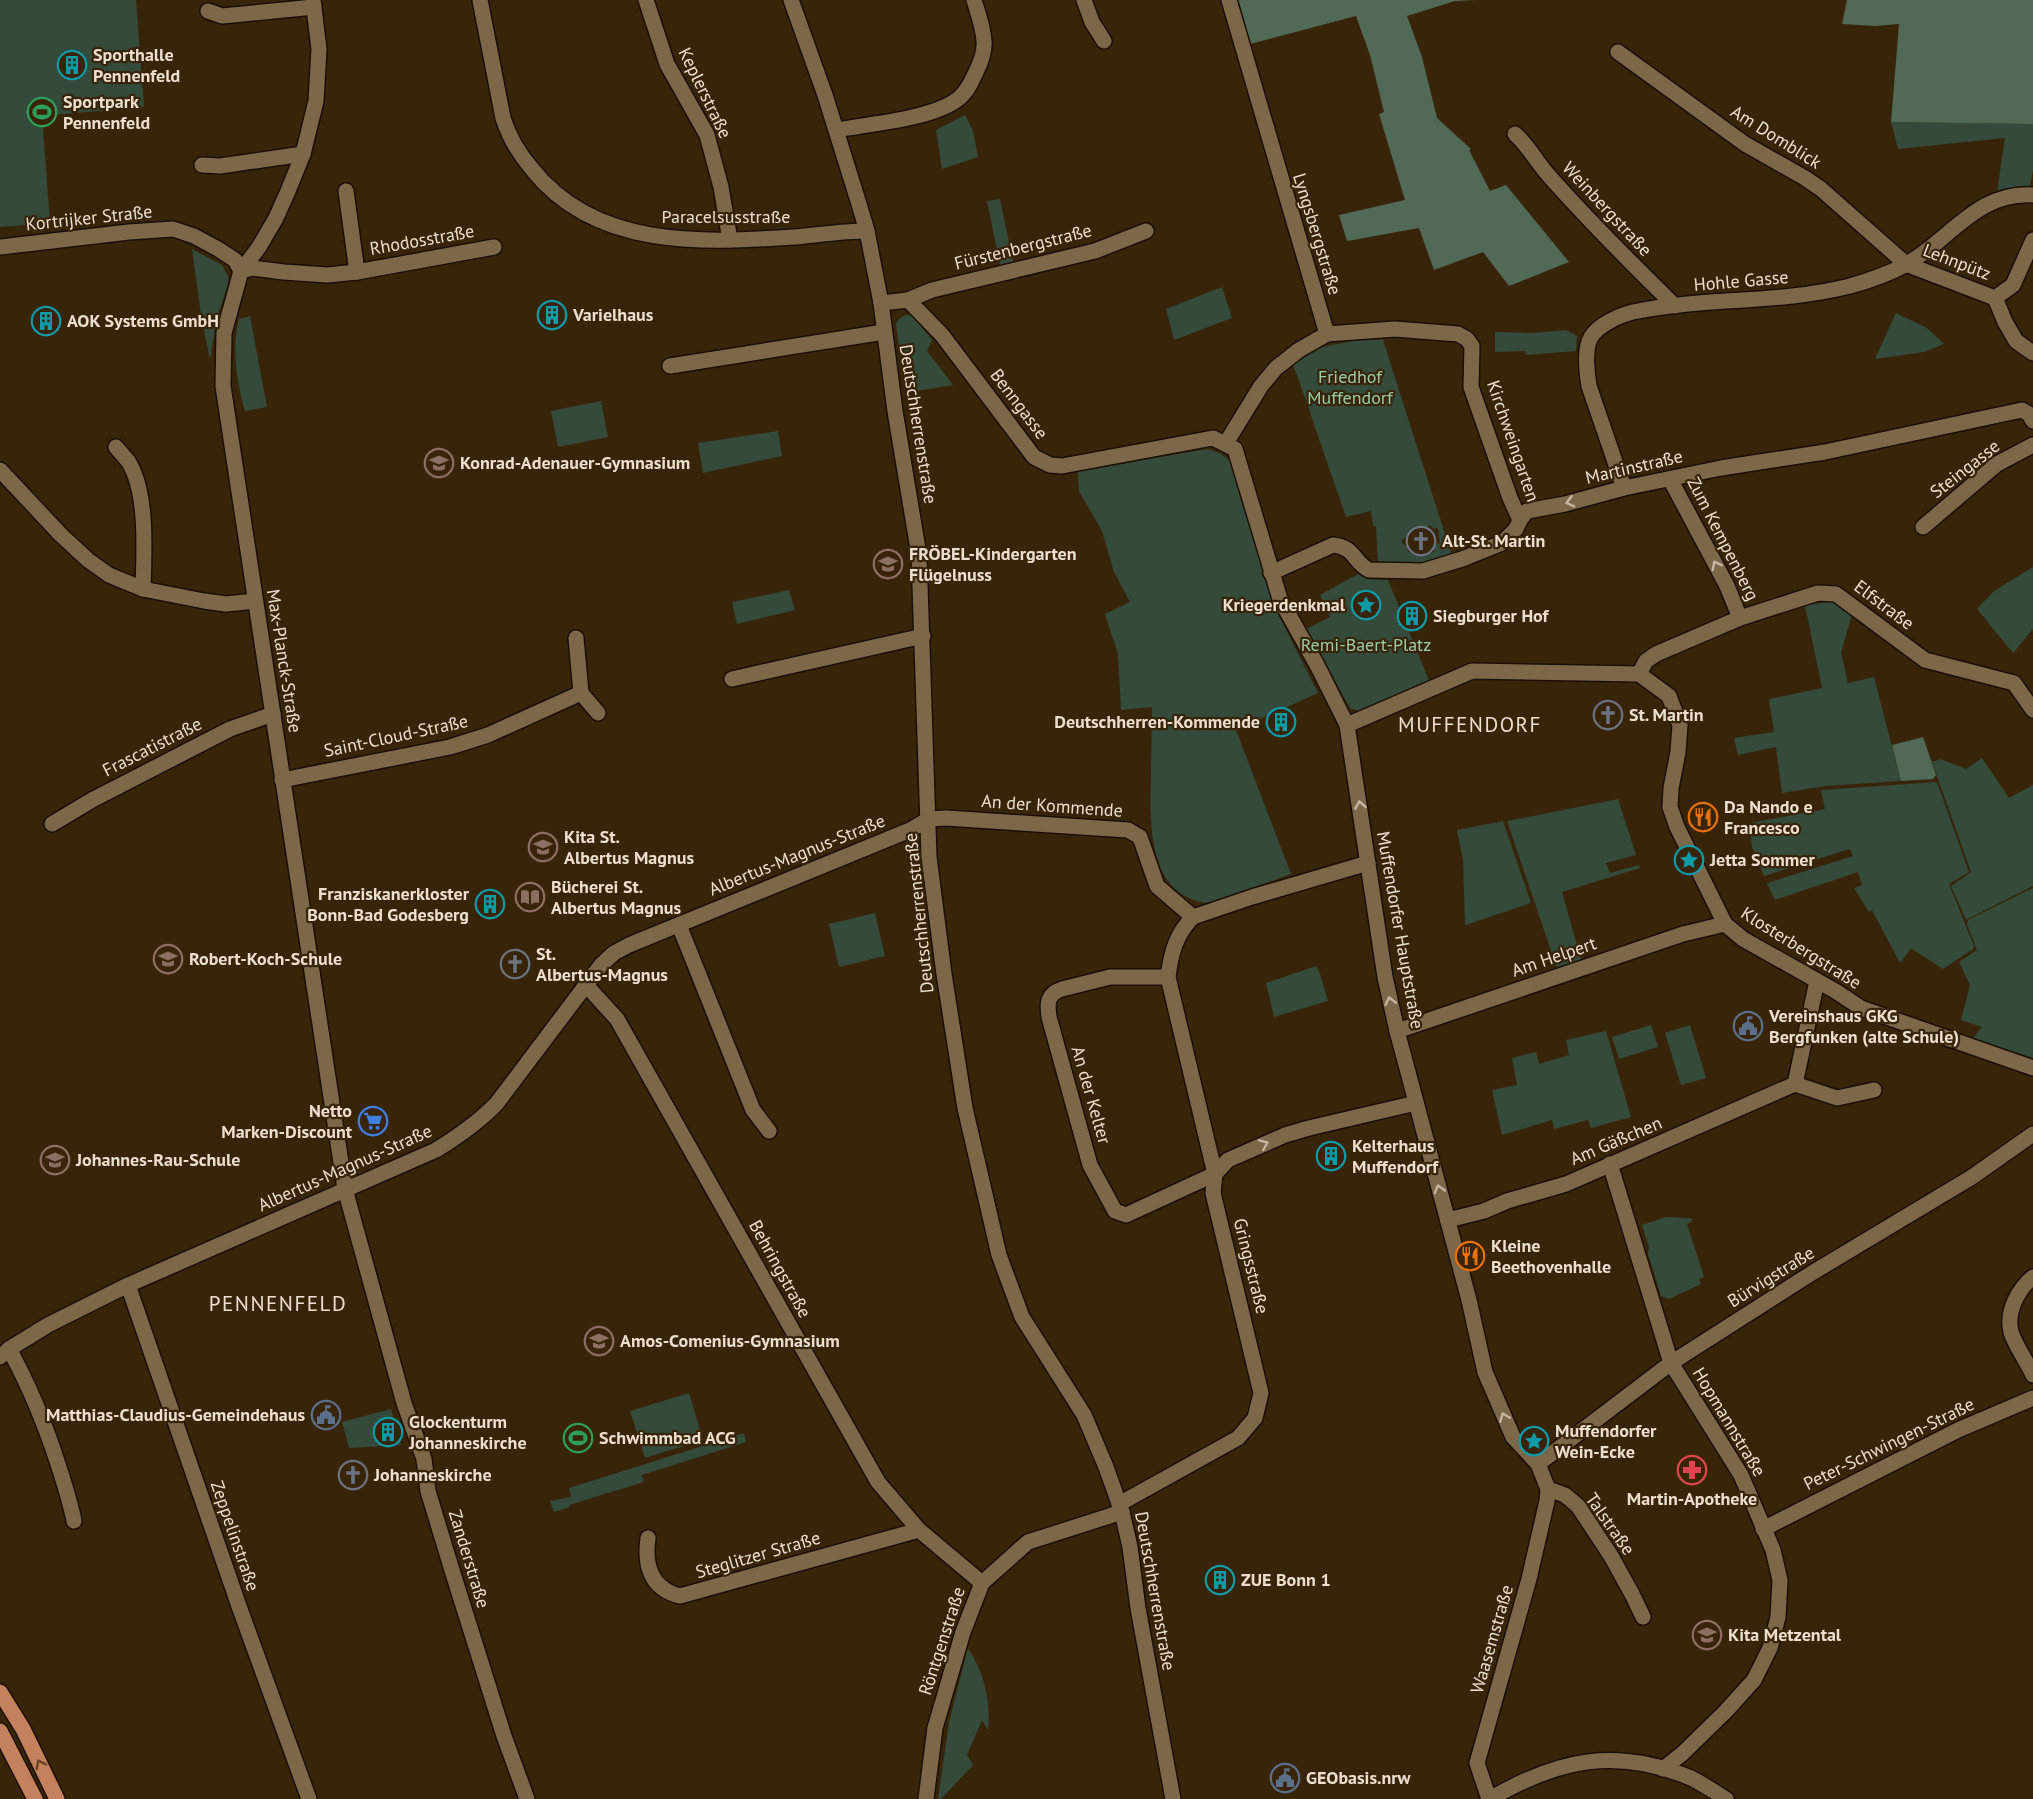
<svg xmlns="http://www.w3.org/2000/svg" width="2033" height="1799" viewBox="0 0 2033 1799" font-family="'PT Sans',sans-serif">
  <rect width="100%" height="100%" fill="#382509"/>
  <g fill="#344a3a" fill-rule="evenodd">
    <polygon points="0,0 136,0 144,107 42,116 50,223 0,227"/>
    <polygon points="965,115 973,131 978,157 942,169 936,130"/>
    <polygon points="1891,122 2033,124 2033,170 2029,189 2009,189 1997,192 2005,138 1898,149"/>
    <polygon points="1000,199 1013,262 1000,265 987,201"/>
    <polygon points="192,249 222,265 228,276 228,285 216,320 210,360 201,315"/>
    <polygon points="1222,287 1232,318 1174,340 1166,309"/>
    <polygon points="1896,313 1927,328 1944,344 1924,352 1875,359"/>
    <polygon points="906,315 912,315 932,340 927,351 953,385 910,392 904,356 900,355 896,323 900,318"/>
    <path d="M250 316 267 407 245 411C237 382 231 349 239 319Z"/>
    <polygon points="1566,330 1577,336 1576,351 1526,355 1525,351 1495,352 1495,332 1533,333"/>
    <path d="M1363 339 1383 340 1452 556 1426 565H1378L1376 526H1373L1371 511 1346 517 1296 372 1292 365 1322 347ZM1428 526H1432L1433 529 1438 528 1440 543 1434 545V552L1418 555V551L1408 552 1407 547 1402 543 1403 539 1415 534V532L1429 530Z"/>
    <polygon points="601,401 608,437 558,447 551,411"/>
    <polygon points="778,431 782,456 703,473 698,443"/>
    <path d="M1207 449C1219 452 1227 456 1235 467L1273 604 1318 693 1236 730 1291 874 1209 903C1147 897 1150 824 1151 776 1151 753 1152 730 1152 707L1121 710 1118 654 1105 614 1130 602 1114 572 1102 531 1079 491 1078 471Z"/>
    <polygon points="2033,567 2033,629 2013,653 1977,609 1994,591"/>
    <polygon points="1358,574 1368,579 1388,580 1430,683 1359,711 1350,708 1306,629 1330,617 1320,595"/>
    <polygon points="789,590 795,610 737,624 732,602"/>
    <polygon points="1829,602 1843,603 1853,611 1841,652 1848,683 1874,677 1901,781 1825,786 1782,793 1776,747 1738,755 1734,738 1774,732 1769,699 1822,688 1805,605"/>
    <polygon points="1982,758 2009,798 2033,785 2033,886 1966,920 1951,886 1971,872 1932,762 1941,759 1966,769"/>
    <polygon points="1937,782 1969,872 1949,884 1974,946 1973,949 1943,969 1911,948 1900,963 1872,910 1869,912 1854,888 1862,885 1858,872 1775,900 1767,883 1853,856 1850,849 1764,876 1752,847 1750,823 1825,809 1821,790"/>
    <polygon points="1618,799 1636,855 1606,863 1610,873 1639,865 1640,868 1562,892 1582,963 1558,971 1507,821"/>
    <polygon points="1503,821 1531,903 1465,925 1463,860 1457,830"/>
    <polygon points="2033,888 2033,1058 1973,1038 1982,1027 1961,1020 1970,985 1959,962 1977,950 1967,924 1968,920"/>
    <polygon points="875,913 885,956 839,967 829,924"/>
    <polygon points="1316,966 1319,971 1328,1001 1274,1017 1266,983"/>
    <polygon points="1651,1025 1658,1047 1619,1059 1612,1037"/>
    <polygon points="1690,1025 1706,1078 1681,1085 1665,1033"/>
    <polygon points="1606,1031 1631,1117 1591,1128 1588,1120 1554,1129 1552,1120 1502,1135 1492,1090 1517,1085 1512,1058 1536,1052 1539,1064 1569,1055 1566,1040"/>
    <polygon points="1666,1217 1691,1218 1692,1221 1687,1224 1704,1277 1699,1279 1701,1284 1669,1299 1661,1296 1648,1254 1649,1247 1642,1225"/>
    <polygon points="689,1393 703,1440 645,1458 630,1411"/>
    <polygon points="391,1409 401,1445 349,1448 342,1422"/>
    <polygon points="744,1433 746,1442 642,1475 644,1482 569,1505 570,1507 554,1512 550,1501 571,1497 569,1488"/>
    <path d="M968 1648C984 1673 991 1700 988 1730L982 1720 967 1755 973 1765 941 1799H938L949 1722Z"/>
  </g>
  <g fill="#506a57">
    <polygon points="1238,0 1476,0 1455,1 1407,16 1422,57 1437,118 1471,149 1469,150 1490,191 1506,185 1569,262 1509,286 1483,252 1434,270 1419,228 1347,241 1339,215 1405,200 1379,114 1384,112 1370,55 1356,16 1250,44"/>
    <polygon points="1847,0 2033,0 2033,124 1891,122 1899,24 1876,26 1842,24"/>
    <polygon points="1923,737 1936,775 1933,779 1901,781 1892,745"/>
  </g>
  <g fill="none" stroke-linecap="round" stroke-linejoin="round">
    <g stroke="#1d0f00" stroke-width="18">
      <g id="minor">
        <polyline points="313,0 319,49 316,101 303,154 288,191 276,218 259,247 241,271 224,333 223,386 345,1189 404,1403 424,1459 428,1491 451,1567 504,1736 527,1799"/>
        <path d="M480 0 503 118C509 137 519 154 532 169 595 249 702 243 794 237 819 235 842 231 867 231"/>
        <polyline points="646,0 667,64 707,135 721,187 730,240"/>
        <polyline points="791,0 825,95 859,204 867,231 881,303 895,411 919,555 929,857 944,974 965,1108 999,1255 1022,1317 1084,1415 1106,1467 1122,1512 1130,1547 1138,1608 1173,1799"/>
        <polyline points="1084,0 1092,22 1104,41"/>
        <polyline points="1229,0 1327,334"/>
        <polyline points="208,11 222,16 314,7"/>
        <polyline points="1618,52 1745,144 1805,178 1821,189 1906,264 1995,298 2013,285 2033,240"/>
        <path d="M836 130C870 124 932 119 958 99 967 92 972 81 976 72 981 62 985 51 984 41 983 26 978 14 974 0"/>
        <path d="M1515 134C1529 146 1537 163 1550 177 1590 222 1632 264 1675 306"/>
        <polyline points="202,165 220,166 303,154"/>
        <polyline points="346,191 357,272"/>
        <polyline points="0,247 129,232 173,229 194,236 218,249 235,260 241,271"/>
        <polyline points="241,271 252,268 284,272 327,275 357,272 494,247"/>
        <polyline points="1995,298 2005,322 2016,341 2033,353"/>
        <polyline points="908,300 932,290 1095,251 1146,231"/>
        <polyline points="881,303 908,300 942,335 1034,457 1050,465 1062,466 1213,438 1235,449 1280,599 1317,665 1347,725 1385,977 1397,1031 1469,1300 1485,1372 1513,1437 1538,1464 1548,1489 1565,1495 1578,1506 1611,1556 1632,1594 1643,1617"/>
        <polyline points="670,366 884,332"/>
        <polyline points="1226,443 1261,386 1276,368 1299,350 1327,334 1395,329 1458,334 1467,339 1472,346 1471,387 1510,498 1520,520"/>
        <path d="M116 447C119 451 124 456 128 461 148 492 144 552 143 589"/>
        <polyline points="0,470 61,535 88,560 109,575 143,589 204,601 226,604 255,601"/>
        <polyline points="1670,479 1727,586 1740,618"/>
        <path d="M1624 488 1589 386C1587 374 1584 348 1591 337 1598 325 1620 315 1633 312 1704 297 1779 304 1850 286 1868 281 1888 274 1905 265 1949 241 1977 191 2033 195"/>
        <polyline points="1923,527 1997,464 2033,445"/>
        <path d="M1271 573 1333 545C1355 547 1353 562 1369 570L1423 571 1462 559 1502 543 1516 529 1520 520 1527 511 1565 504 1624 488 1721 468 1825 452 2022 410 2029 414 2033 421"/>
        <polyline points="1639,674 1646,661 1656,654 1740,618 1818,593 1836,594 1925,660 2014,683 2033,710"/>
        <polyline points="732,679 923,636"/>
        <polyline points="581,693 598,713"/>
        <polyline points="1347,725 1472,671 1639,674 1669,696 1680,725 1678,752 1671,788 1670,807 1677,827 1725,924 1743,939 1837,992 1861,1008 2033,1068"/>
        <polyline points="282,780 450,747 488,735 581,693 576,638"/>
        <polyline points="52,824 92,800 230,729 273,714"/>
        <path d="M1193 917C1176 934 1171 953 1168 977L1215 1174"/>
        <polyline points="679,925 753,1110 769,1131"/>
        <path d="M1168 977H1110L1062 989C1047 994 1047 1003 1049 1017L1090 1165 1115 1211 1126 1215 1215 1174"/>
        <polyline points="586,985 617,1019 878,1482 919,1530 982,1583"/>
        <polyline points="1397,1031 1683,934 1725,924"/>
        <polyline points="1795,1084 1837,1098 1874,1090"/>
        <polyline points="1610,1164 1671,1363 1741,1475 1773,1550 1780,1580 1778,1617 1770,1648 1754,1680 1726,1711 1683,1753 1663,1769"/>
        <polyline points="1448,1220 1484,1211 1507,1201 1566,1184 1795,1084 1817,981"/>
        <path d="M2033 1277C2018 1289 2006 1312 2011 1332 2015 1345 2027 1362 2033 1375"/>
        <polyline points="128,1285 240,1609 309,1799"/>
        <path d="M9 1349C29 1385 45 1424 58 1464 64 1483 70 1501 74 1521"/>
        <path d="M0 1357 9 1349 48 1325 128 1285 436 1150C459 1136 479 1122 497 1103L601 965 614 953 629 945 910 830 929 819 946 818 1128 830 1140 837 1157 886 1193 917 1252 897 1368 863"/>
        <polyline points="1538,1464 1671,1363 1812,1273 1972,1177 2033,1134"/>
        <polyline points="1119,1504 1238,1438 1255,1418 1261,1393 1213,1193 1215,1174 1228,1160 1285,1135 1309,1128 1416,1103"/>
        <polyline points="1763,1529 1958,1430 2033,1398"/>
        <path d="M648 1538C644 1566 651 1589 680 1596L919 1530"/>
        <polyline points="926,1799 935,1728 963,1632 982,1583 1028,1542 1122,1512"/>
        <polyline points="1489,1799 1477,1763 1529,1579 1547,1501 1548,1489"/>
        <path d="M1490 1799C1558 1759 1616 1747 1691 1778 1703 1784 1715 1792 1726 1799"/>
      </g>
    </g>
    <g stroke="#1d0f00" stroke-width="18">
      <g id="major">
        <polyline points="0,1692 23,1729 57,1799"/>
        <polyline points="0,1731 35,1799"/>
      </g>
    </g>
    <use href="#minor" stroke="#7d674b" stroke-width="15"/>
    <use href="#major" stroke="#c3815e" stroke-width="15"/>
  </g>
  <defs><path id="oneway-chevron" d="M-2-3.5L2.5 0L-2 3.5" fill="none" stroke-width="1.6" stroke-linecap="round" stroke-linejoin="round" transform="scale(1.5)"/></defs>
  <g stroke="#c5b5a1">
    <use href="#oneway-chevron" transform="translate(1570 502) rotate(166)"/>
    <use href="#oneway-chevron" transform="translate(1716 565) rotate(-117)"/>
    <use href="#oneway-chevron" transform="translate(1360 805) rotate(-99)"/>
    <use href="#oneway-chevron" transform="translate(1390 1001) rotate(-102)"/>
    <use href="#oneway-chevron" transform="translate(1264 1144) rotate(-23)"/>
    <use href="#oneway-chevron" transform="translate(1439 1189) rotate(-105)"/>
    <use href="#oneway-chevron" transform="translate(1504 1417) rotate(-113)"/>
  </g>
  <use stroke="#694527" href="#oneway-chevron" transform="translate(40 1764) rotate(-116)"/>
  <defs>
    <g id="building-ring" transform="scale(1.5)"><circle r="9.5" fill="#382509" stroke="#0f9aa8" stroke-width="1.5"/><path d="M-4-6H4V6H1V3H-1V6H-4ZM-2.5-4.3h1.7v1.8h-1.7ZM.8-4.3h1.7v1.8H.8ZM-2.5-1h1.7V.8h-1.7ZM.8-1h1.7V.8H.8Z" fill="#0f9aa8"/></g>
    <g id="stadium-ring" transform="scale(1.5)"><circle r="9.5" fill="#382509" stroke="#2e9e5b" stroke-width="1.5"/><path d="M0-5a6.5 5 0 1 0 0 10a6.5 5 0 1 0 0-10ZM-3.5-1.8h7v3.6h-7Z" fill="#2e9e5b"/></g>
    <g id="school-ring" transform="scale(1.5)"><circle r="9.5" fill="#382509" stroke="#8d6e63" stroke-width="1.5"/><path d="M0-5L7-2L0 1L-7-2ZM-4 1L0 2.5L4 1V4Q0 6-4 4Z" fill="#8d6e63"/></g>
    <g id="church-ring" transform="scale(1.5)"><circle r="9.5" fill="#382509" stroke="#6b7280" stroke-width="1.5"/><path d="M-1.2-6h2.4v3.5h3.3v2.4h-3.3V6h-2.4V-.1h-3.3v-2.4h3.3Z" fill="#6b7280"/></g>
    <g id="sight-ring" transform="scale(1.5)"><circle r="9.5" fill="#382509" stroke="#0f9aa8" stroke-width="1.5"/><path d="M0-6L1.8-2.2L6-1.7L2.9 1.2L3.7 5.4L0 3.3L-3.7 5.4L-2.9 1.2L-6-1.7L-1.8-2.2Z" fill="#0f9aa8"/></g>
    <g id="restaurant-ring" transform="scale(1.5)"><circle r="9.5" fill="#382509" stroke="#e8710a" stroke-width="1.5"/><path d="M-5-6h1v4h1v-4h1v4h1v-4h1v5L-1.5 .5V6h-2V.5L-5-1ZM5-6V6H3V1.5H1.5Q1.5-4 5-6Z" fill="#e8710a"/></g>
    <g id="library-ring" transform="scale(1.5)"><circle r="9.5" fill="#382509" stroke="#8d6e63" stroke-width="1.5"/><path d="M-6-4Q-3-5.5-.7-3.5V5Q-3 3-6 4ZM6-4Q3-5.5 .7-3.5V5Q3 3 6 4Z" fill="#8d6e63"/></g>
    <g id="civic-ring" transform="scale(1.5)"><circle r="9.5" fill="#382509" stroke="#5c6f8a" stroke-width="1.5"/><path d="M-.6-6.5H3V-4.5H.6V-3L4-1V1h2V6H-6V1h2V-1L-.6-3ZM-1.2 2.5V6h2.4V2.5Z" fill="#5c6f8a"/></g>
    <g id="supermarket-ring" transform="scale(1.5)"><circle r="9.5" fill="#382509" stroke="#3f7fe0" stroke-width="1.5"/><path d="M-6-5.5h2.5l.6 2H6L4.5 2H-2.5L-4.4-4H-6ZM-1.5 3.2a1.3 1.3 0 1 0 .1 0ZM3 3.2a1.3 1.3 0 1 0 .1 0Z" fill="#3f7fe0"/></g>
    <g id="pharmacy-ring" transform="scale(1.5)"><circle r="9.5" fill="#382509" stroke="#e0444e" stroke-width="1.5"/><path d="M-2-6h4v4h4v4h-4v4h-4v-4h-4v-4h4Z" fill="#e0444e"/></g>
  </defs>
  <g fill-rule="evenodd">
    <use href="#building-ring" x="72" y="65"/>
    <use href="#stadium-ring" x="42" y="112"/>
    <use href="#building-ring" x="552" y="315"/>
    <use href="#building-ring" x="46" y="321"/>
    <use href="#school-ring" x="439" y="463"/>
    <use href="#church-ring" x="1421" y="541"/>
    <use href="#school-ring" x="888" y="564"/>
    <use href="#sight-ring" x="1366" y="605"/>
    <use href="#building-ring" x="1412" y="616"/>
    <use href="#church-ring" x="1608" y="715"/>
    <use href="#building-ring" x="1281" y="722"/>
    <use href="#restaurant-ring" x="1703" y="817"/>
    <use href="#school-ring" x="543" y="847"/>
    <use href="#sight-ring" x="1689" y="860"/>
    <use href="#library-ring" x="530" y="897"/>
    <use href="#building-ring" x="490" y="904"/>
    <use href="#school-ring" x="168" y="959"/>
    <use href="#church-ring" x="515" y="964"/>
    <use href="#civic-ring" x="1748" y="1026"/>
    <use href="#supermarket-ring" x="373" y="1121"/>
    <use href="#building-ring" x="1331" y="1156"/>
    <use href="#school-ring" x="55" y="1160"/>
    <use href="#restaurant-ring" x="1470" y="1256"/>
    <use href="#school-ring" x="599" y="1341"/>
    <use href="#civic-ring" x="326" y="1415"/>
    <use href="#building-ring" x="388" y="1432"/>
    <use href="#stadium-ring" x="578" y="1438"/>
    <use href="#sight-ring" x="1534" y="1441"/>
    <use href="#pharmacy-ring" x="1692" y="1470"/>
    <use href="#church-ring" x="353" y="1475"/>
    <use href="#building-ring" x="1220" y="1580"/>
    <use href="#school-ring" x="1707" y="1635"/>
    <use href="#civic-ring" x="1285" y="1778"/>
  </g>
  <g text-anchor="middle" stroke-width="4.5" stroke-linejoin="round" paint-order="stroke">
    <g font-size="18" font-weight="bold" fill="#ecdfcf" stroke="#382509" text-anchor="start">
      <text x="93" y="61">Sporthalle<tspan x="93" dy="21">Pennenfeld</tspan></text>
      <text x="63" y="108">Sportpark<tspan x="63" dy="21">Pennenfeld</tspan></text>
      <text x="573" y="321">Varielhaus</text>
      <text x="67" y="327">AOK Systems GmbH</text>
      <text x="460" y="469">Konrad-Adenauer-Gymnasium</text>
      <text x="1442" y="547">Alt-St. Martin</text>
      <text x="909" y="560">FRÖBEL-Kindergarten<tspan x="909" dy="21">Flügelnuss</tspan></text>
      <text x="1345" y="611" text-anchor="end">Kriegerdenkmal</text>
      <text x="1433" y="622">Siegburger Hof</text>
      <text x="1629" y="721">St. Martin</text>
      <text x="1260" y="728" text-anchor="end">Deutschherren-Kommende</text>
      <text x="1724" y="813">Da Nando e<tspan x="1724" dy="21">Francesco</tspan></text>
      <text x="564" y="843">Kita St.<tspan x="564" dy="21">Albertus Magnus</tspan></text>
      <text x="1710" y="866">Jetta Sommer</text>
      <text x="551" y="893">Bücherei St.<tspan x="551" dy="21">Albertus Magnus</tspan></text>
      <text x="469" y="900" text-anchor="end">Franziskanerkloster<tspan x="469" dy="21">Bonn-Bad Godesberg</tspan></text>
      <text x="536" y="960">St.<tspan x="536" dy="21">Albertus-Magnus</tspan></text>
      <text x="189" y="965">Robert-Koch-Schule</text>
      <text x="1769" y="1022">Vereinshaus GKG<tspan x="1769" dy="21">Bergfunken (alte Schule)</tspan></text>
      <text x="352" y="1117" text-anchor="end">Netto<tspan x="352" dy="21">Marken-Discount</tspan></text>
      <text x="1352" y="1152">Kelterhaus<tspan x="1352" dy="21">Muffendorf</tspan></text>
      <text x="76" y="1166">Johannes-Rau-Schule</text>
      <text x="1491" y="1252">Kleine<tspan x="1491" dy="21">Beethovenhalle</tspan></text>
      <text x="620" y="1347">Amos-Comenius-Gymnasium</text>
      <text x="305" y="1421" text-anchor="end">Matthias-Claudius-Gemeindehaus</text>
      <text x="409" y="1428">Glockenturm<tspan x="409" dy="21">Johanneskirche</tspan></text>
      <text x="1555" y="1437">Muffendorfer<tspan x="1555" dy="21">Wein-Ecke</tspan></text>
      <text x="599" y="1444">Schwimmbad ACG</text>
      <text x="374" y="1481">Johanneskirche</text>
      <text x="1692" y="1505" text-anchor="middle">Martin-Apotheke</text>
      <text x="1241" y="1586">ZUE Bonn 1</text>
      <text x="1728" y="1641">Kita Metzental</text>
      <text x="1306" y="1784">GEObasis.nrw</text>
    </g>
    <g font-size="18" fill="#ecdfcf" stroke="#382509">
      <text transform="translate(705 93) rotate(64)" y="6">Keplerstraße</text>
      <text transform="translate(1776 137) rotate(32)" y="6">Am Domblick</text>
      <text transform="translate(1607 209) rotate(47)" y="6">Weinbergstraße</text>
      <text x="726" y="223">Paracelsusstraße</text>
      <text transform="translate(89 218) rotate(-6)" y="6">Kortrijker Straße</text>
      <text transform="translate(1317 234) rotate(73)" y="6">Lyngsbergstraße</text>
      <text transform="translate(422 240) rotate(-10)" y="6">Rhodosstraße</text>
      <text transform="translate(1023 247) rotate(-14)" y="6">Fürstenbergstraße</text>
      <text transform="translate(1957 262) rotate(21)" y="6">Lehnpütz</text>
      <text transform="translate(1741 281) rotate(-5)" y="6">Hohle Gasse</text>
      <text transform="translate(1019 404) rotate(53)" y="6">Benngasse</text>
      <text transform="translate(918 424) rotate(81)" y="6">Deutschherrenstraße</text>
      <text transform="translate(1513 441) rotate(71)" y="6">Kirchweingarten</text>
      <text transform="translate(1634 467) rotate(-13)" y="6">Martinstraße</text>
      <text transform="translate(1965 469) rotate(-38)" y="6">Steingasse</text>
      <text transform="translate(1723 539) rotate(63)" y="6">Zum Kempenberg</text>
      <text transform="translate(1884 605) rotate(37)" y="6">Elfstraße</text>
      <text transform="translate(284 661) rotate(81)" y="6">Max-Planck-Straße</text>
      <text transform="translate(396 736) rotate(-12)" y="6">Saint-Cloud-Straße</text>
      <text transform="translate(152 747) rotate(-27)" y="6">Frascatistraße</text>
      <text transform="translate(1052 806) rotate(4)" y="6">An der Kommende</text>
      <text transform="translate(797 855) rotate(-22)" y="6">Albertus-Magnus-Straße</text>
      <text transform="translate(919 913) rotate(-96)" y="6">Deutschherrenstraße</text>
      <text transform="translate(1400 930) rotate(80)" y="6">Muffendorfer Hauptstraße</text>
      <text transform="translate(1801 948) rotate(32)" y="6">Klosterbergstraße</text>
      <text transform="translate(1554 957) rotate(-19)" y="6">Am Helpert</text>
      <text transform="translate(1091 1095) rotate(74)" y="6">An der Kelter</text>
      <text transform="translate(1616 1141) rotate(-23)" y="6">Am Gäßchen</text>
      <text transform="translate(345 1168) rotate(-24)" y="6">Albertus-Magnus-Straße</text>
      <text transform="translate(1251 1266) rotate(76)" y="6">Gringsstraße</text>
      <text transform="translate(780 1269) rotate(61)" y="6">Behringstraße</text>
      <text transform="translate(1771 1277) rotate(-32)" y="6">Bürvigstraße</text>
      <text transform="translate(1729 1422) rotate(59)" y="6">Hopmannstraße</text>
      <text transform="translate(1889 1444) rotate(-26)" y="6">Peter-Schwingen-Straße</text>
      <text transform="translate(1610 1524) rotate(55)" y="6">Talstraße</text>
      <text transform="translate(235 1536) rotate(71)" y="6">Zeppelinstraße</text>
      <text transform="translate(758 1555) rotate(-16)" y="6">Steglitzer Straße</text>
      <text transform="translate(469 1559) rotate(73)" y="6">Zanderstraße</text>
      <text transform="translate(1155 1591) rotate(80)" y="6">Deutschherrenstraße</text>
      <text transform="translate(1492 1639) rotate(-74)" y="6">Waasemstraße</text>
      <text transform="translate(942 1641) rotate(-72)" y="6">Röntgenstraße</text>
    </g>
    <g font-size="18" fill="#9bcda9" stroke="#382509">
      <text x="1350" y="383">Friedhof<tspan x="1350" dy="21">Muffendorf</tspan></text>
      <text x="1366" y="651">Remi-Baert-Platz</text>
    </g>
    <g font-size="21" letter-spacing="1.5" fill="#ecdfcf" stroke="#382509">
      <text x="1470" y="732">MUFFENDORF</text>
      <text x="278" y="1311">PENNENFELD</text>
    </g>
  </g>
</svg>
